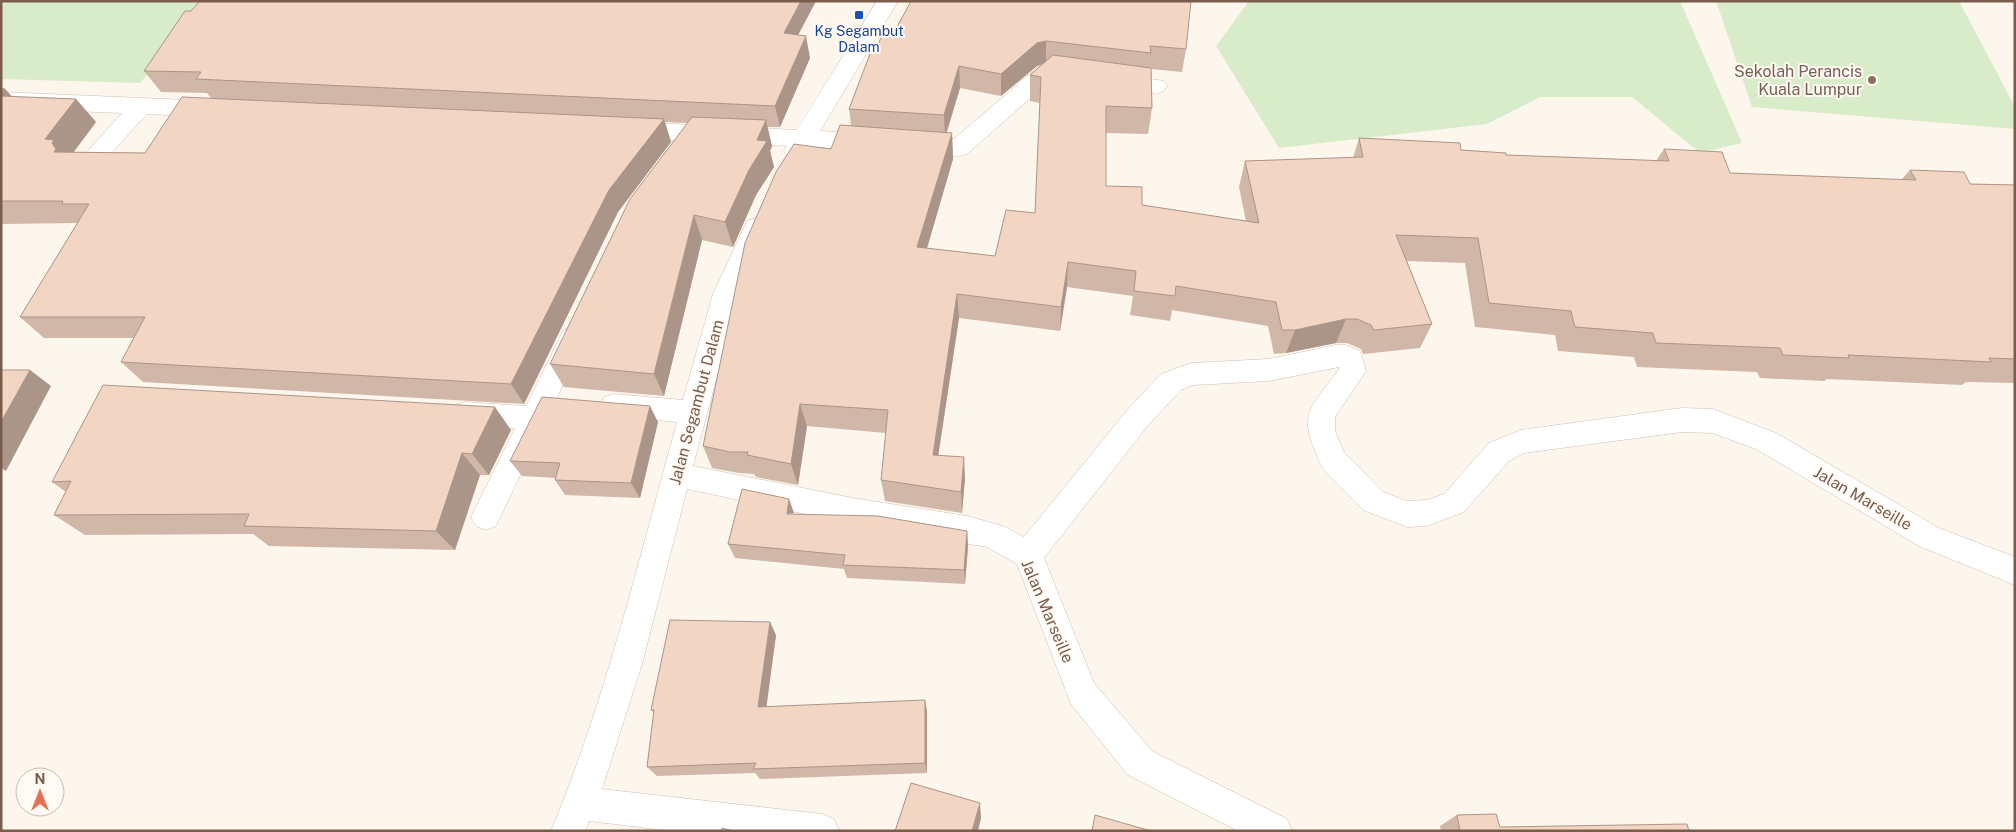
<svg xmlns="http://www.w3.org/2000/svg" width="2016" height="832" viewBox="0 0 2016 832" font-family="'Public Sans',sans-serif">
  <rect width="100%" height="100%" fill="#fdf6ec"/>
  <g fill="#d8ecc9">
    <polygon points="1,1 207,1 140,83 1,79"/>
    <polygon points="1249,1 1680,1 1742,143 1700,153 1632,97 1540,97 1487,124 1279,148 1216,46"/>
    <polygon points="1716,1 1959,1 2015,107 2015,129 1752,107"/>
  </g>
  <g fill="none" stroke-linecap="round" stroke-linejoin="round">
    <g stroke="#d1beb0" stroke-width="1">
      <g id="minor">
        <polygon points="877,1 898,1 820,131 871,134 879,136 883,142 879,148 871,150 810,147 804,157 796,159 788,157 784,151 787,146 632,138 624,136 621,130 624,124 632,122 797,130"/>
        <path d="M1046 65 1071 69 1074 74 1071 79 1063 81 1051 80 967 154C950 159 923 156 906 151L902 145 906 139 914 137 954 139 1038 67Z"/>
        <polygon points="1115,74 1164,81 1167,86 1164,91 1156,94 1107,86 1104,81 1107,76"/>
        <polygon points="1,92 212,101 220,104 223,109 220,114 212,117 147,114 95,171 87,173 79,171 75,165 122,113 1,108"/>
        <path d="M756 218 765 221 768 227 739 294 693 466 853 498 967 516 1003 526 1024 537 1129 408 1161 374 1191 363 1269 359 1336 345H1346L1360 351 1366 371 1335 417V431L1344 452 1383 492 1407 501 1427 500 1444 494 1489 443 1521 430 1682 408 1713 409 1776 433 1939 528 2015 557V585L1919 546 1756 449 1712 433 1682 432 1524 453 1509 461 1464 512 1427 526 1407 527 1363 510 1323 469C1297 414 1306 414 1339 369V367L1269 381 1193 385 1181 390 1149 424 1044 558 1094 683 1152 751 1287 819 1292 831H1238L1128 775 1071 704 1017 564 987 547 853 524 687 489 642 664 602 789 822 814 834 819 839 831H673L589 821 585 831H551C606 699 639 559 677 422L614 416 604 413 600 405 604 397 614 394 683 400 713 294 747 221Z"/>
        <polygon points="572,327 581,331 585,338 496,526 486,530 476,526 471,517 515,428 464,426 454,422 450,414 454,406 464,402 526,406 563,331"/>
      </g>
    </g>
    <use href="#minor" fill="#fff" fill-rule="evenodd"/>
  </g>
  <g fill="#d1b7a8" fill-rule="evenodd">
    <polygon points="816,1 798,35 810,58 780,127 767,127 772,146 770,151 774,167 756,195 733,247 702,240 664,396 564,387 550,364 687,123 665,122 671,142 618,212 524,404 143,382 121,362 134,338 44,338 20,317 78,223 1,224 1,88 4,88 12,97 76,99 96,122 73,152 145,153 211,98 207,93 161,92 144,71 191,11"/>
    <path d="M911 1 1186 49 1182 72 1151 69 1152 108 1148 134 1106 133V186L1142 205 1246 221 1239 187 1245 161 1353 158 1359 138 1506 155 1656 161 1664 149 1730 173 1901 180 1910 170 1970 184 2015 185V383L1966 382 1962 385 1827 379 1824 381 1760 378 1757 372 1637 367 1634 357 1558 351 1555 335 1475 327 1465 263 1407 261 1432 324 1420 348 1363 354 1361 349 1347 343H1336L1286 353 1274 354 1268 326 1172 310 1170 321 1130 315 1133 296 1067 287 1060 331 959 318 938 456 965 478 962 513 885 501 881 480 886 433 807 426 798 485 756 477 754 474 739 473 712 468 703 446 831 149 851 125 849 109 877 47 896 29ZM1043 64 1030 75V101L1040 103 1035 213 995 256 927 248 953 159 952 133 947 132 960 88 1001 96 1037 66Z"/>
    <polygon points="658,422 640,498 565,495 555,480 556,478 522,476 510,461"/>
    <polygon points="511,430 489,475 480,475 455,550 269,546 253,534 85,535 54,515 66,492 52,482"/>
    <polygon points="794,514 967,531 968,546 965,584 847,578 844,569 735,558 728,544"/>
    <polygon points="776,635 766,706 927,711 927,773 760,779 755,773 657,776 647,767 654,713 651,710"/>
    <polygon points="1457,815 1500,827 1689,831 1441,831 1440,826"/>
  </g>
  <g fill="#aa9588">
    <polygon points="801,1 816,1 788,54 784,33"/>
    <polygon points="806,36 810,58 780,127 775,106"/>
    <polygon points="1046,41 1046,63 1037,66 1001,96 1001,74 1037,43"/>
    <polygon points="959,66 960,88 945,137 944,115"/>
    <polygon points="4,88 26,111 1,99 1,92"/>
    <polygon points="76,99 96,122 70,157 54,152 45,139"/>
    <polygon points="664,119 671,142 618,212 524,404 511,384 609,190"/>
    <polygon points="766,120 772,146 770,151 774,167 756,195 733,247 725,222 757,140"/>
    <polygon points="952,133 953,159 920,272 917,247"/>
    <polygon points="694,215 702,240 664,396 654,374"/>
    <polygon points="1068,262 1067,287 1060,331 1061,307"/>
    <polygon points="957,294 959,318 935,477 933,455"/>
    <polygon points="1346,319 1336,343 1286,353 1295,330"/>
    <polygon points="30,370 51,386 6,471 1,468 1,422"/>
    <polygon points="800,404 807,426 798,485 791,464"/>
    <polygon points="650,406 658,422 640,498 631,483"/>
    <polygon points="495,407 511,430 489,475 472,454"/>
    <polygon points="462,453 480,475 455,550 436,531"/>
    <polygon points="964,457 965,478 962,513 961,492"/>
    <polygon points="789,499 794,513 787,514"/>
    <polygon points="967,531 968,546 965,584 964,570"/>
    <polygon points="770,622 776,635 765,718 758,707"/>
    <polygon points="925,700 927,711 927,773 925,763"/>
    <polygon points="980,803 981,818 978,831 972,831"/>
  </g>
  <g fill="#f3d5c3" stroke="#aa9588">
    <polygon points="200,1 801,1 784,33 806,36 775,106 196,79 201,72 144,71 185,11 191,11"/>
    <polygon points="911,1 1191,1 1186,49 1150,46 1151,53 1046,41 1037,43 1001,74 959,66 944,115 849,109 873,46 877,47 885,28 896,29"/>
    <polygon points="1053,55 1151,68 1152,108 1106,106 1106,186 1142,187 1142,205 1259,223 1245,161 1363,157 1359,138 1460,143 1461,150 1506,153 1506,155 1669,161 1664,149 1722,152 1730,173 1916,180 1910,170 1964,172 1970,184 2015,185 2015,359 1989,358 1991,362 1848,355 1849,358 1783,355 1780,348 1656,343 1653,333 1575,327 1571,311 1489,303 1478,238 1396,235 1432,324 1374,330 1371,325 1357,319 1346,319 1295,330 1282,330 1276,302 1176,286 1175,296 1134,291 1136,271 1068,262 1061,307 957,294 933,455 964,457 961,492 881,480 888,410 800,404 791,464 747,455 748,452 730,452 703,446 745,243 776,172 794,144 831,149 840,125 952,133 917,247 995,256 1006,210 1035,213 1041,77 1030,75"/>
    <polygon points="1,96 76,99 45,139 54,140 52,143 56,149 54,152 145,153 182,97 664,119 609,190 511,384 121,362 145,317 20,317 89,204 62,204 63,201 1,201"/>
    <polygon points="692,117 766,120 757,140 767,141 749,170 725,222 694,215 654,374 550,364 630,199"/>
    <polygon points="1,370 30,370 1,422"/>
    <polygon points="103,385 495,407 472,454 462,453 436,531 244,526 249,514 54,515 71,481 52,482"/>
    <polygon points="542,397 650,406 631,483 555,480 560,463 510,461"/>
    <polygon points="742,489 789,499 787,514 878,516 967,531 964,570 843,565 845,555 728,544"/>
    <polygon points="670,620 770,622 758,707 925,700 925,763 753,769 756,763 647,767 654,710 651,710"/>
    <polygon points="911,783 980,803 972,831 895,831"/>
    <polygon points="1496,814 1500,827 1687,824 1689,831 1460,831 1457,815"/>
    <polygon points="1095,815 1151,831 1092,831"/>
    <polygon points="722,828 733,831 721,831"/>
  </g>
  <rect fill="#1a4fb4" stroke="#fffaf3" stroke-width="2" x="854" y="10" width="10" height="10" rx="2.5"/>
  <circle fill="#8d6e63" stroke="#fffaf3" stroke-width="2" cx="1872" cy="80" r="5"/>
  <g text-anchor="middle" stroke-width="4" stroke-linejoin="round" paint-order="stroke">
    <g font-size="14" fill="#164399" stroke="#fffaf3">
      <text x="859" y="36">Kg Segambut<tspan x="859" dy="16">Dalam</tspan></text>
    </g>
    <g font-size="16" fill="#785e54" stroke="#fffaf3" text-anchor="end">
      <text x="1862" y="77">Sekolah Perancis<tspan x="1862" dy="18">Kuala Lumpur</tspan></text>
    </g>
    <g font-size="16" fill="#7a5c4d" stroke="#fffaf3">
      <text transform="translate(696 402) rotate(-75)" y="6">Jalan Segambut Dalam</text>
      <text transform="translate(1863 498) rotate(30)" y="6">Jalan Marseille</text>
      <text transform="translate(1048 611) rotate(67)" y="6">Jalan Marseille</text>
    </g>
  </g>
  <rect width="2016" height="832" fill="none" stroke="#7a5c4d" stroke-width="5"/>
  <g transform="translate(40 792)"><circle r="24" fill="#fffaf3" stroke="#cabbb1"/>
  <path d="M0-4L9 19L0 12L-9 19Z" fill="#e76f51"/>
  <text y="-8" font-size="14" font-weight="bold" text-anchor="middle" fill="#7a5c4d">N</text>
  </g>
</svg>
